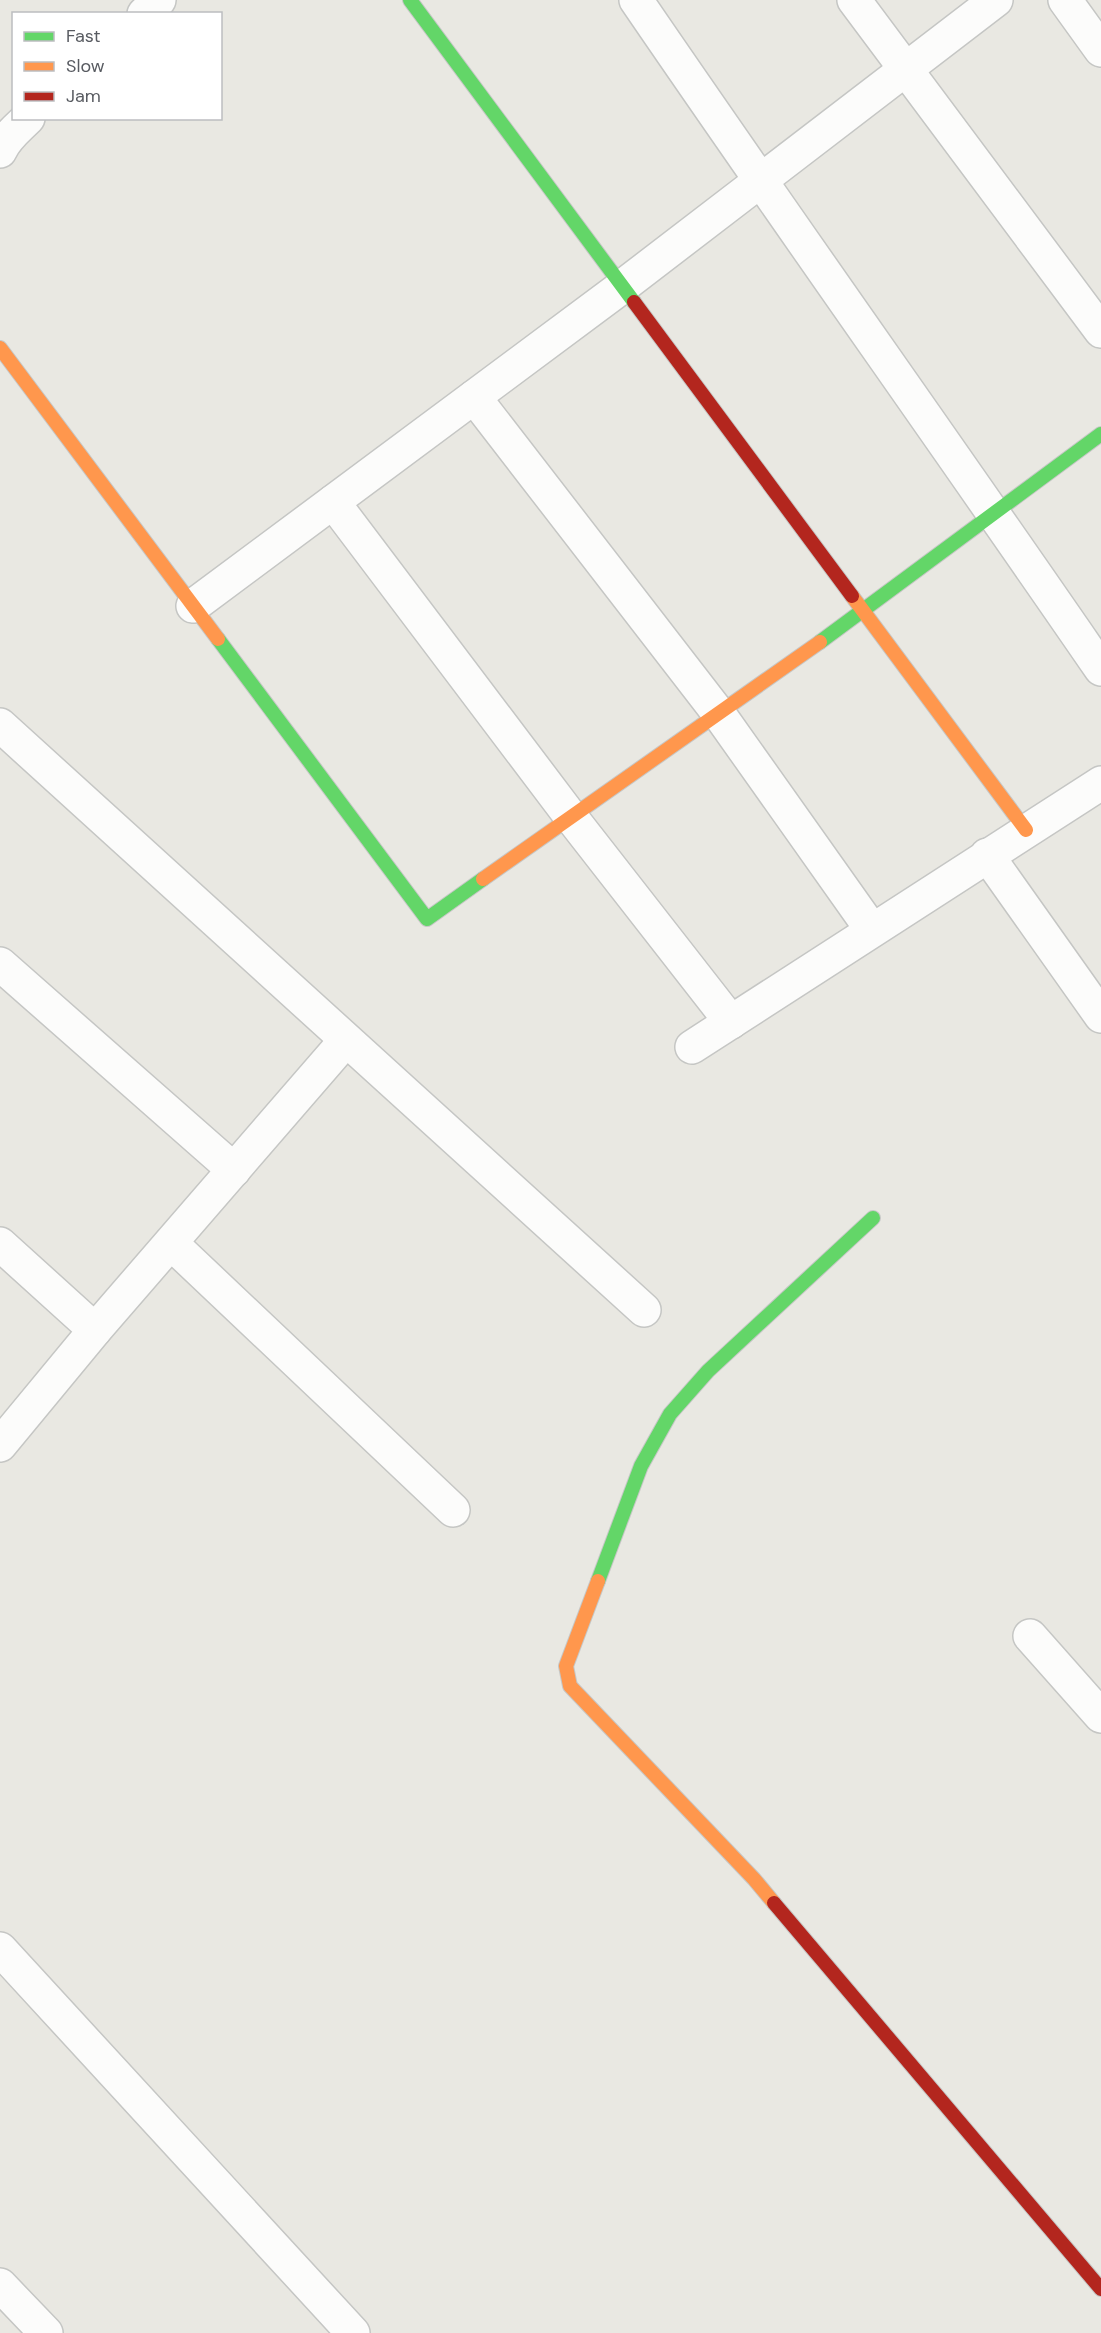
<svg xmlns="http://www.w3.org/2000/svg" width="1101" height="2333" viewBox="0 0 1101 2333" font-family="'DM Sans',sans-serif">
  <rect width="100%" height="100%" fill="#e9e8e2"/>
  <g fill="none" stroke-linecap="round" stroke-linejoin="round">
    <g stroke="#c5c6c4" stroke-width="36">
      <g id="street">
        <path d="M636 0C789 224 947 445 1101 669"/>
        <polyline points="854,0 1101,331"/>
        <polyline points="1065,0 1101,50"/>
        <polyline points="144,14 159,0"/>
        <path d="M0 151C6 137 17 129 28 118"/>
        <polyline points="474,397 719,714 872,930"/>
        <polyline points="333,502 571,817 731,1022"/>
        <polyline points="193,606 623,286 996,0"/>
        <polyline points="0,725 644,1310"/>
        <polyline points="987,855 1101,1016"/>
        <polyline points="0,964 234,1170"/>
        <polyline points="692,1047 1101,783"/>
        <polyline points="171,1243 453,1510"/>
        <polyline points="0,1244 95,1330"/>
        <polyline points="0,1445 95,1330 346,1040"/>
        <polyline points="1030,1636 1101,1716"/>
        <polyline points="0,1949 353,2333"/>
        <polyline points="0,2285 46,2333"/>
      </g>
    </g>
    <g stroke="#c6c7c6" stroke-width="16">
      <g id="fast">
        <polyline points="410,0 634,302"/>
        <polyline points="218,639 427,919 483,879"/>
        <polyline points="820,642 1101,434"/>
        <polyline points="598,1581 641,1466 670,1414 708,1371 873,1218"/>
      </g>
    </g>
    <g stroke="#c6c7c6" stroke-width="16">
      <g id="slow">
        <polyline points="0,348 218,639"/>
        <polyline points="852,596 1026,830"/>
        <polyline points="483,879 820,642"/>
        <polyline points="598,1581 566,1666 570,1686 754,1879 774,1903"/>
      </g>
    </g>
    <g stroke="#c6c7c6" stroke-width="16">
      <g id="jam">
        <polyline points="634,302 852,596"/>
        <polyline points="774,1903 1101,2289"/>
      </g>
    </g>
    <use href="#street" stroke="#fcfcfb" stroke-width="33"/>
    <use href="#fast" stroke="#63d668" stroke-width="14"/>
    <use href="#slow" stroke="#ff974d" stroke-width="14"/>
    <use href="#jam" stroke="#b3261e" stroke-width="14"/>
  </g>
  <rect x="12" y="12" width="210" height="108" fill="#ffffff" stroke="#bcbdc0" stroke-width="1.5"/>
  <rect x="24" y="32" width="30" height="9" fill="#63d668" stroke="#bcbdc0" stroke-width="1.5"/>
  <text x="66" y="42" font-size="18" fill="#585b61">Fast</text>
  <rect x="24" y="62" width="30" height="9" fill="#ff974d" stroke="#bcbdc0" stroke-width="1.5"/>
  <text x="66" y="72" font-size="18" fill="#585b61">Slow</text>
  <rect x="24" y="92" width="30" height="9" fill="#b3261e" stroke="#bcbdc0" stroke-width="1.5"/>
  <text x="66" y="102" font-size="18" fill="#585b61">Jam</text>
</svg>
